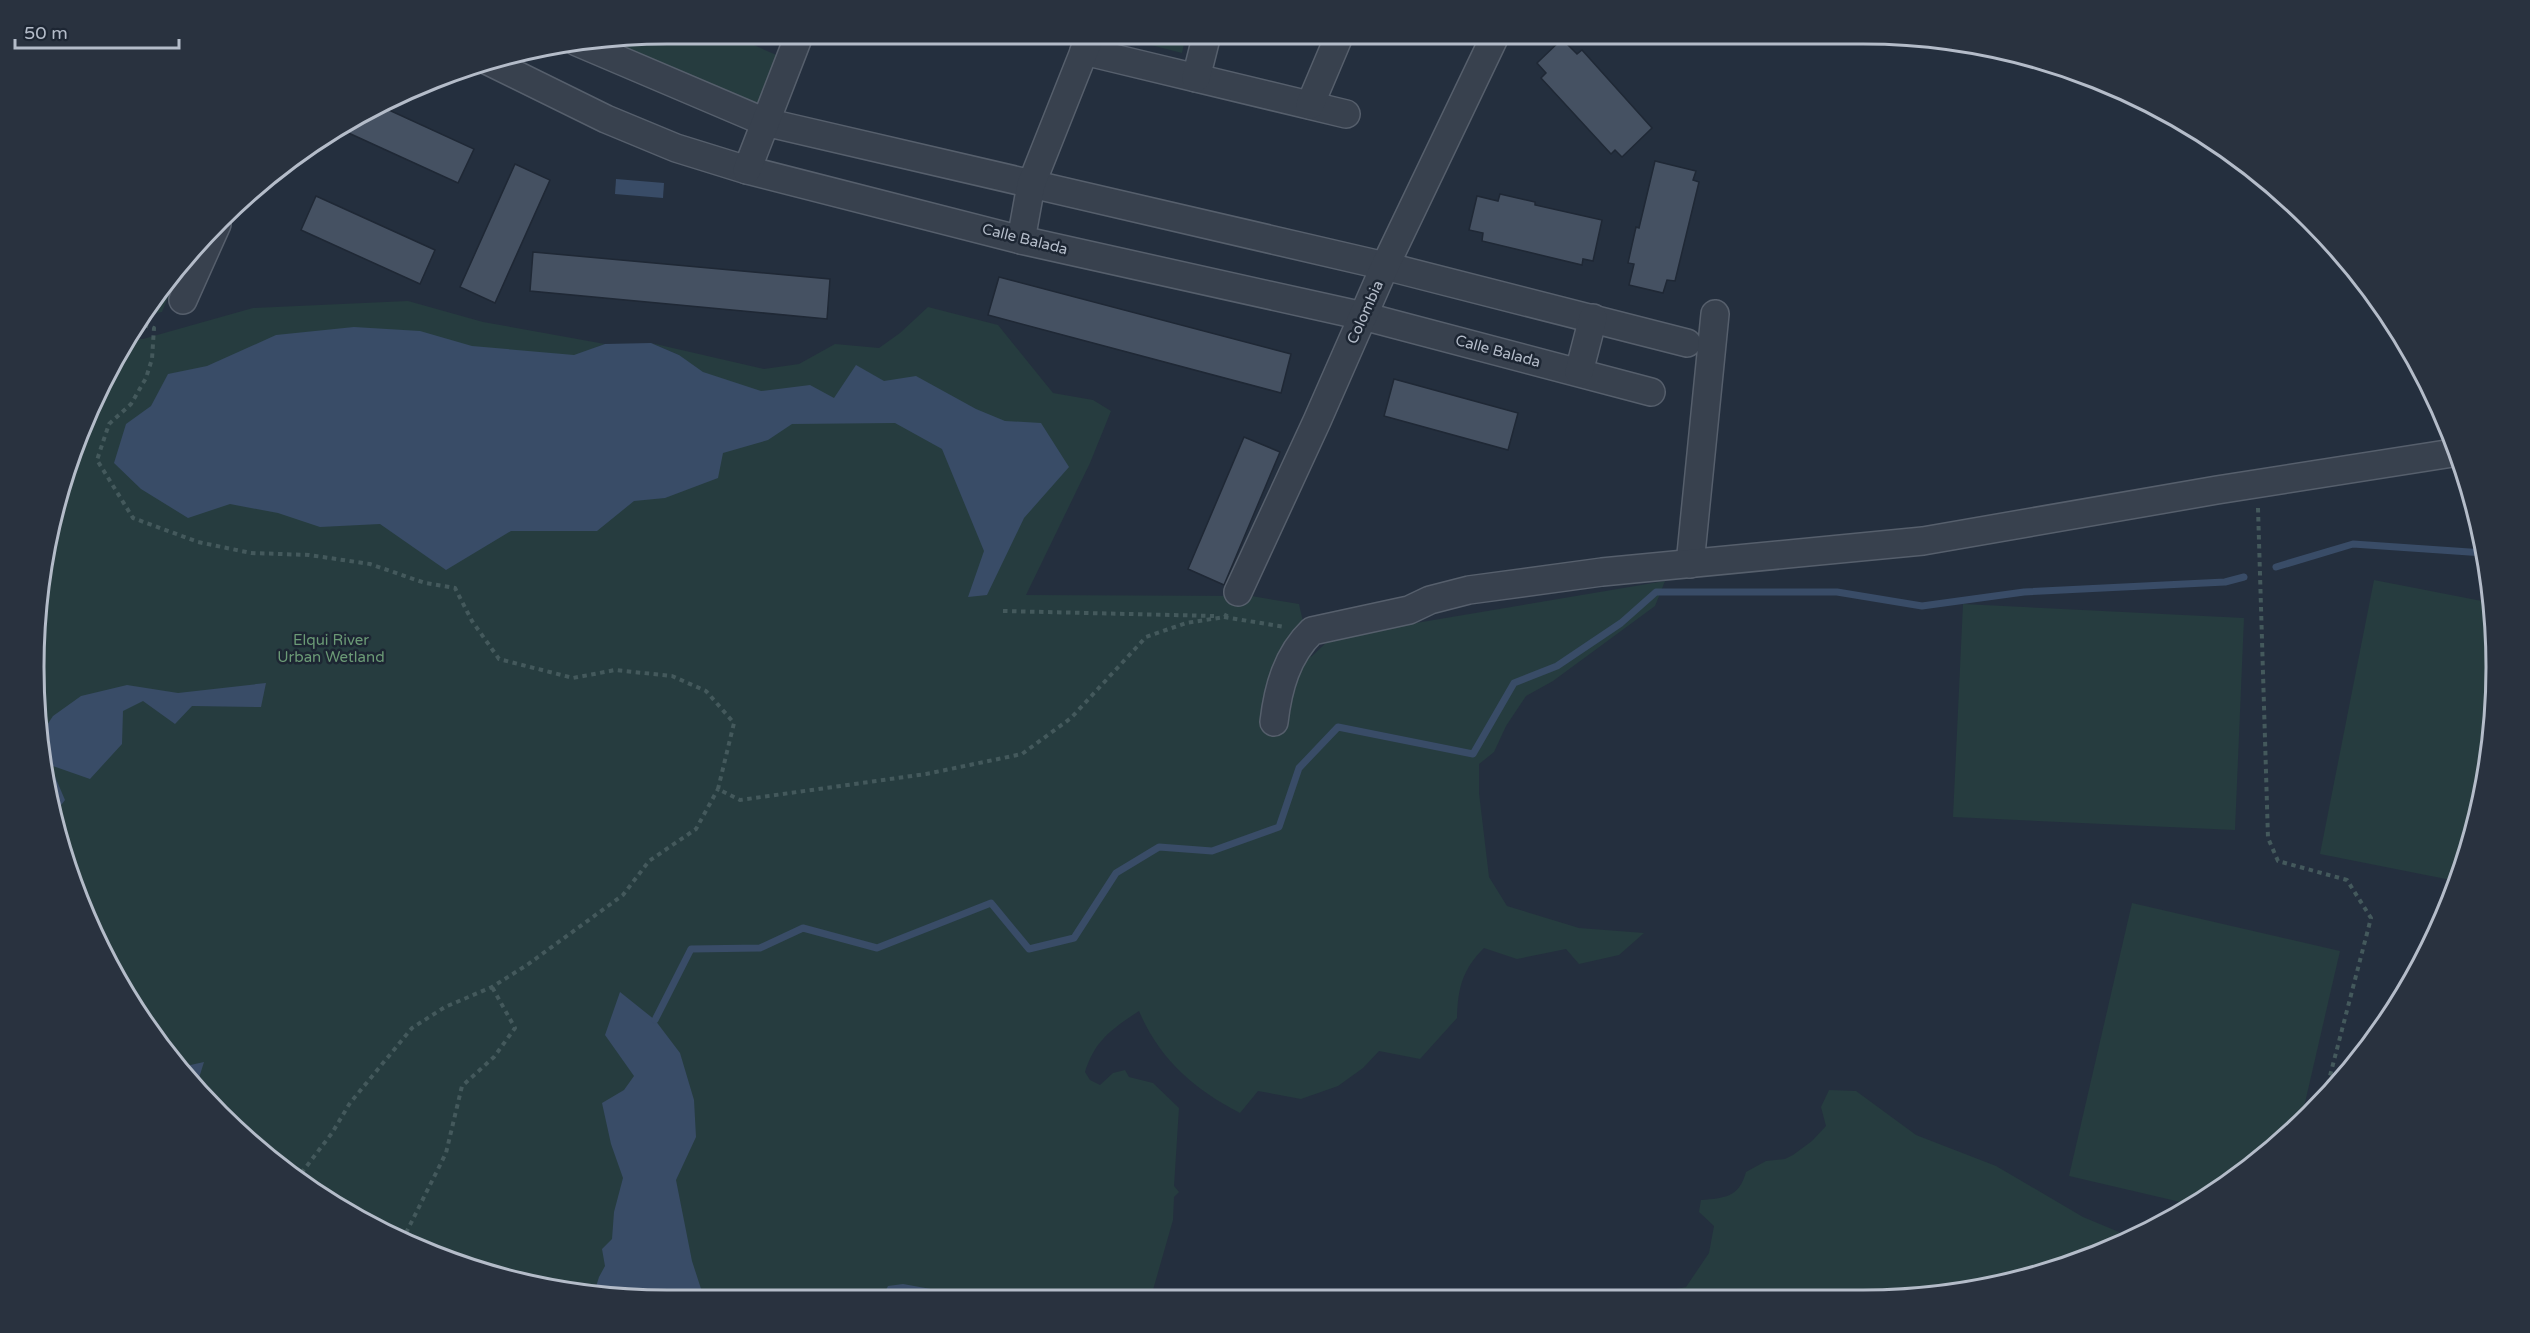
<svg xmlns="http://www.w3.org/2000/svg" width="2530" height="1333" viewBox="0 0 2530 1333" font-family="'Varela Round',sans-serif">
  <rect width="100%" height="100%" fill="#242f3e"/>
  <g fill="#263c3f">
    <polygon points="666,33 727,33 783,58 763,105 688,78 605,39"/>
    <polygon points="1104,33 1186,34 1182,53"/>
    <polygon points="185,256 162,312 140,315"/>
    <path d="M408 301 483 322 605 344 597 347 679 355 651 343 764 369 799 364 835 344 879 348 900 333 928 307 998 325 1053 393 1093 400 1111 411 1090 463 1026 595 1251 596 1299 604 1311 657 1328 641 1404 625 1665 581 1655 606 1553 681 1526 696 1506 726 1494 752 1479 764V793L1489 877 1507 906 1579 928 1644 933 1619 955 1579 964 1566 949 1517 959 1484 948C1462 970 1458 988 1457 1018L1420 1059 1379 1051 1363 1068 1338 1086 1301 1099 1258 1091 1240 1113C1194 1089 1160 1060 1139 1011 1112 1029 1095 1040 1085 1072L1090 1080 1100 1085 1113 1073 1125 1070 1129 1077 1153 1083 1179 1108 1174 1186 1179 1192 1174 1197 1173 1220 1151 1297 625 1299 503 1278 386 1235 281 1169 190 1084 140 1018 81 909 55 830 34 708V625L55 503 81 424 126 339H143L253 308Z"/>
    <polygon points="2374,580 2492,603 2496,708 2475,831 2456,881 2320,854"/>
    <polygon points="1963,604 2244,618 2235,830 1953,817"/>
    <polygon points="2132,903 2340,951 2301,1120 2249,1169 2189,1204 2069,1176"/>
    <path d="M1829 1090 1856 1091 1916 1135 1996 1166 2083 1217 2131 1237 2106 1252 1947 1295 1632 1296 1641 1291 1652 1294 1686 1287 1709 1253 1714 1226 1699 1212 1701 1200C1724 1198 1739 1198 1746 1172L1766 1161 1785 1159 1793 1155 1812 1141 1826 1126 1821 1107Z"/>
  </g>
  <g fill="#394c67">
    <polygon points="616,179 664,183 663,198 615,194"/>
    <polygon points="354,327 420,331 472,346 574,355 605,344 651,343 679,355 703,372 761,391 810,385 834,398 856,365 884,381 916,376 976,409 1005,421 1041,423 1069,467 1024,518 987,595 968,597 984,551 942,449 895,423 792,424 768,440 723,453 718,478 665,498 634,501 597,531 511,531 446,570 380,524 320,527 278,513 230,504 188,518 141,489 114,463 126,424 151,406 168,374 207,366 276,335"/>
    <polygon points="266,683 261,707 192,706 175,724 143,701 123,711 122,744 90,779 50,765 65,800 52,817 39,737 53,716 81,696 127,685 178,693"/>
    <polygon points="620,992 655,1020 680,1053 694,1100 696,1137 676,1180 692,1261 704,1298 625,1299 594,1293 599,1277 605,1266 602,1249 612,1239 614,1212 623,1178 611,1144 602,1103 624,1090 634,1076 605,1035"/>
    <polygon points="170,1057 186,1066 204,1062 198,1081 192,1086"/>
    <polygon points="903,1284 942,1291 950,1298 882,1298 888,1286"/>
  </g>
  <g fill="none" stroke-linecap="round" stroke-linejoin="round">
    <g stroke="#394c67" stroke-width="7">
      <polyline points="2276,567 2353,544 2484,553"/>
      <polyline points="655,1020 691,949 760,948 803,928 877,948 991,903 1029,949 1074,938 1116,873 1159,847 1212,851 1279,827 1299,768 1338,727 1473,754 1514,683 1557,666 1621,623 1656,592 1837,592 1922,606 2024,592 2225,582 2244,577"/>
    </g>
  </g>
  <g fill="#455162" stroke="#1f2835" stroke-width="1.5">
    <polygon points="1562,39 1577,54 1582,50 1652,128 1622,157 1615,150 1611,154 1541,78 1546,73 1537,63"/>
    <polygon points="378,105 474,149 458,183 342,130 346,120"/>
    <polygon points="1655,161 1696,171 1693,180 1699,182 1675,281 1667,280 1663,293 1629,285 1634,264 1628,263 1636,227 1639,228"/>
    <polygon points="515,164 550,180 495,303 460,287"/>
    <polygon points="1500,194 1535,202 1535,205 1602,220 1593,261 1583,259 1582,265 1482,241 1483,233 1469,230 1477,196 1498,201"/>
    <polygon points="316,196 435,250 420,284 301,230"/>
    <polygon points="533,252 830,279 827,319 530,291"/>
    <polygon points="999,277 1291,354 1281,393 988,315"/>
    <polygon points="1394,379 1518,413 1508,450 1384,416"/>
    <polygon points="1244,437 1280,452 1224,585 1188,569"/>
  </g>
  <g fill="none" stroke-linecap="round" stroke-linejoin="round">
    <g stroke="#565f6c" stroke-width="30">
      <g id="minor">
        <polyline points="577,42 765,122 1385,266 1687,343"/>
        <polyline points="1084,51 1346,114"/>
        <polyline points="486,60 606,119 676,148 747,170 1021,240 1363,316 1651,392"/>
        <polyline points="1196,78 1207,34"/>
        <polyline points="1310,105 1340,34"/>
        <polyline points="747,170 800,33"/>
        <polyline points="1021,240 1031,185 1091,34"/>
        <polyline points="183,300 217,224"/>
        <polyline points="1579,372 1593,318"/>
        <polyline points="1690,564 1715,314"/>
        <polyline points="1238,592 1317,421 1385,266 1496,34"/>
        <path d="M1274 722C1278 688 1287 655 1312 631L1409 610 1430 600 1469 590 1602 572 1923 541 2217 490 2459 452"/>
      </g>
    </g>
    <g stroke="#44595c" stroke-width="4" stroke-dasharray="4.5 4.5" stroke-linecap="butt">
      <polyline points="135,323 154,328 152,359 146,378 131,404 109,424 97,460 133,518 198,542 251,553 309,555 370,564 425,583 455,588 472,621 499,659 573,678 615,670 672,676 706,691 734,723 718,789 740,800 926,774 1022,754 1071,718 1146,637 1186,623 1225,617 1228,611"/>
      <polyline points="2258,508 2268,838 2278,861 2347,880 2371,918 2324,1099"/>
      <polyline points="1003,611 1214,616"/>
      <polyline points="1224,617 1285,627"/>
      <polyline points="293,1177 303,1171 332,1133 350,1103 412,1028 445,1007 492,987 527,965 623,895 649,861 696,829 718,789"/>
      <polyline points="402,1241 446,1153 462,1086 494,1057 515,1028 492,987"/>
    </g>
    <use href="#minor" stroke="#38414e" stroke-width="27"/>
  </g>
  <g text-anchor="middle" stroke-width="5" stroke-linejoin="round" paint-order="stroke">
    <g font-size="15" fill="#b4bcc9" stroke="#1d2633">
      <text transform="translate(1025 239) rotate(14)" y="5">Calle Balada</text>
      <text transform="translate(1365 312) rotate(-66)" y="5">Colombia</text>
      <text transform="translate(1498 351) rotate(15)" y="5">Calle Balada</text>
    </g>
    <g font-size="15" fill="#6b9a76" stroke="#1d2633">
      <text x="331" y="645">Elqui River<tspan x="331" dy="17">Urban Wetland</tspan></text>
    </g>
  </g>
  <path d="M0 0H2530V1333H0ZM667 44H1863A623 623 0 0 1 2486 667V667A623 623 0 0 1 1863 1290H667A623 623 0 0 1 44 667V667A623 623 0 0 1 667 44Z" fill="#29323f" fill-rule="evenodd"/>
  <path fill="none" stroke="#b4bcc9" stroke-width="3" d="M667 44H1863A623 623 0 0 1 2486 667V667A623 623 0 0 1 1863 1290H667A623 623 0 0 1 44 667V667A623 623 0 0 1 667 44Z"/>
  <path d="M15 39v9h164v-9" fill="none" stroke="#b4bcc9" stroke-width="3"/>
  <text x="24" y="39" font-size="18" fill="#b4bcc9" stroke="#1d2633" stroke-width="4.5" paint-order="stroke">50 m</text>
</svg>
